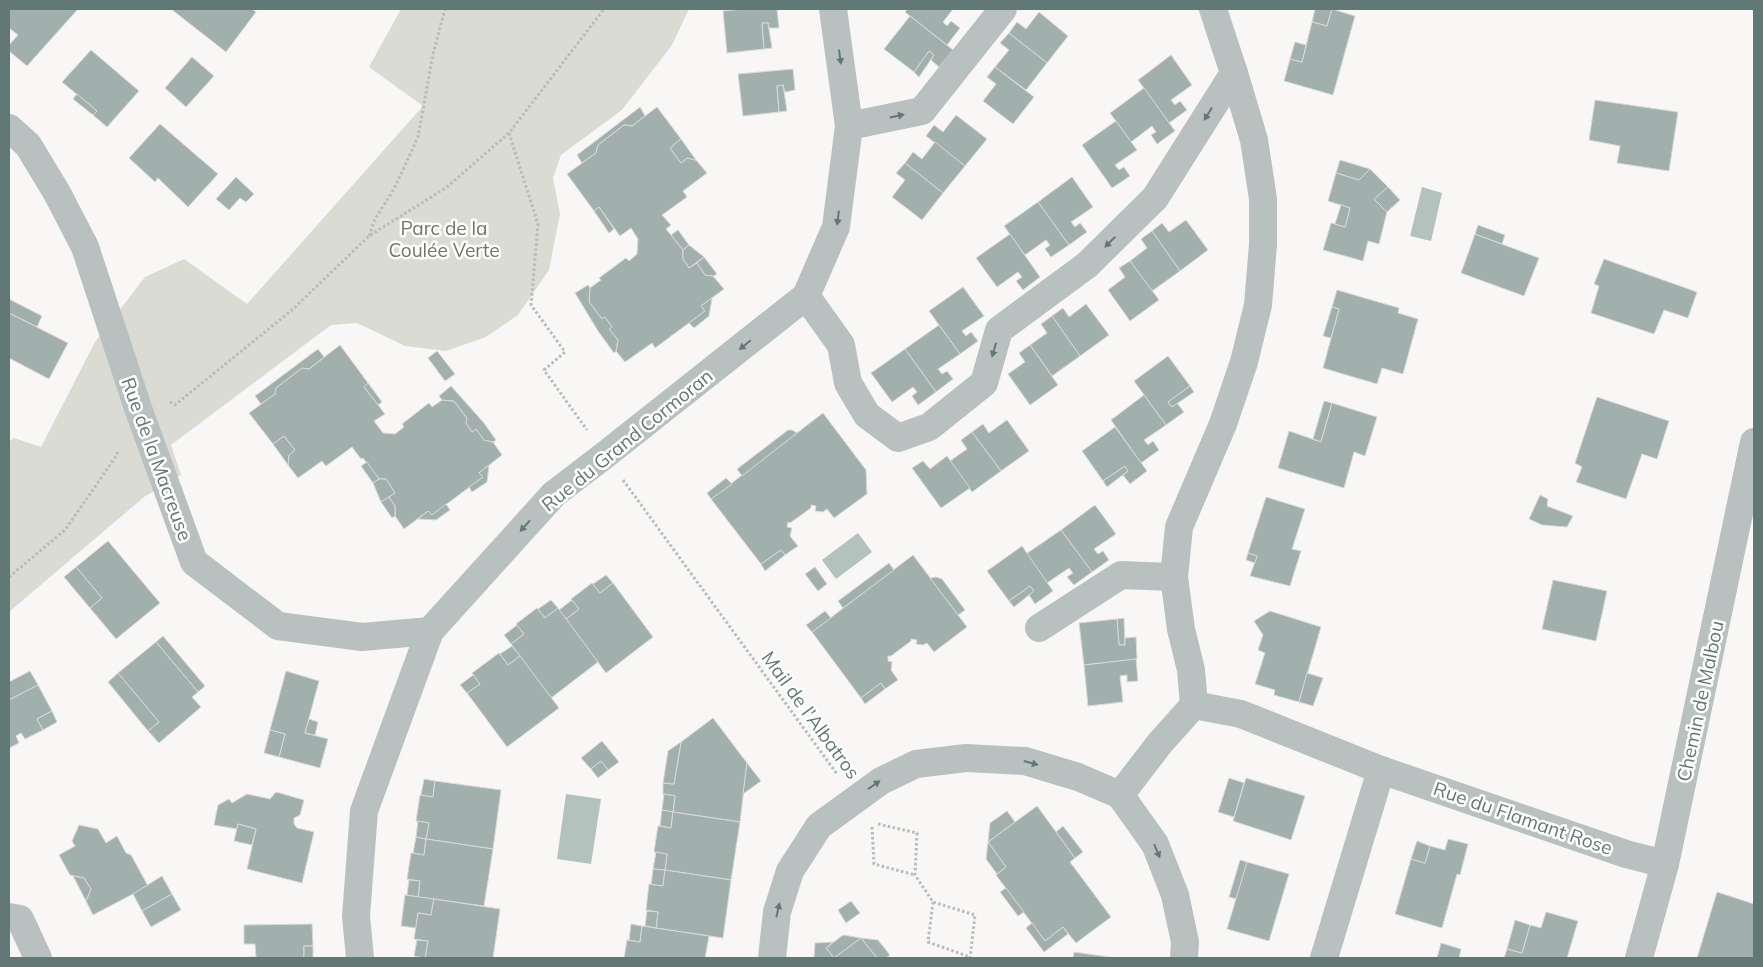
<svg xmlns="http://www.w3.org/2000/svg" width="1763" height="967" viewBox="0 0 1763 967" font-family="Mulish,sans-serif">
  <rect width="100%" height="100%" fill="#f8f7f6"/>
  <polygon fill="#dadbd3" points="401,9 689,9 672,45 622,110 561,155 553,178 560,214 549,270 518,315 486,337 446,351 405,346 357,323 331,325 171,445 181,475 144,497 9,612 9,442 14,438 41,447 95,342 145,277 184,259 247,304 423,106 369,67"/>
  <g fill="#b4c2be">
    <polygon points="1422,187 1442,193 1431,241 1410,236"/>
    <polygon points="858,533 872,552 836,579 822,560"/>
    <polygon points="566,794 601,799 591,864 557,859"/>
  </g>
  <g fill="#a1afad" stroke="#dad9d9">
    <polygon points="9,9 78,9 27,66 9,51 9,45 18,35 9,28"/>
    <polygon points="171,9 252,9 256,12 226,52"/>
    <polygon points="745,9 777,9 779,28 769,28 768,23 762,23 764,49 727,53 723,11"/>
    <polygon points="908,9 953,9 943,22 947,26 951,21 960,28 947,45 905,12"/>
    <polygon points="1315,9 1332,9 1327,26 1312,22"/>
    <polygon points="1332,9 1355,16 1333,95 1284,81 1290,59 1302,62 1312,22 1327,26"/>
    <polygon points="1039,12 1068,36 1047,63 1009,33 1017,22 1026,29"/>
    <polygon points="910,16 953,50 939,67 931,60 934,55 929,51 914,72 884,49"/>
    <polygon points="762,23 768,23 772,48 764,49"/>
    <polygon points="1009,33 1047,63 1026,90 995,67 1009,50 1000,43"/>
    <polygon points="1295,42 1306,45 1302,62 1290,59"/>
    <polygon points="91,50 139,91 107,127 93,115 97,111 62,82"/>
    <polygon points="929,51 934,55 919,77 914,72"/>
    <polygon points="1171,55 1192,85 1171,100 1175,105 1180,101 1187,110 1169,123 1138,80"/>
    <polygon points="192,57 214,76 186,107 165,88"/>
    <polygon points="995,67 1034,97 1013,124 983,101 996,84 987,77"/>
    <polygon points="793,69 795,90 785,92 783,85 777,86 779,112 743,116 738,74"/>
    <polygon points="783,85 787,111 779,112 777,86"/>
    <polygon points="1144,88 1175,131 1157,144 1151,135 1156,132 1152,126 1131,142 1110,113"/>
    <polygon points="77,94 97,111 93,115 73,99"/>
    <polygon points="1595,100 1678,112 1669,171 1617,163 1620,146 1589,140"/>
    <polygon points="640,107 645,116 632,126 624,125 598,145 596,153 582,163 577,155"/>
    <polygon points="657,107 681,139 670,148 681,163 687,158 696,160 707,173 683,191 687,197 662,215 671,225 666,229 683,250 683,259 689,268 697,263 705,275 713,276 724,289 701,306 705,311 655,348 652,343 625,362 616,351 618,340 609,329 612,327 605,317 602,319 589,302 590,288 601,280 599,278 626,258 629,261 637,254 638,239 631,228 620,236 599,207 594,211 567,174 596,153 598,145 624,125 632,126"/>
    <polygon points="956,115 987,139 965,166 926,136 934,125 943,132"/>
    <polygon points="1116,121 1137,150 1115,165 1119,170 1124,167 1130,176 1112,188 1082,145"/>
    <polygon points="160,124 218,174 188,207 158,178 155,182 129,158"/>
    <polygon points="681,139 696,160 687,158 681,163 670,148"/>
    <polygon points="935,142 965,166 943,193 905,163 913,152 922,159"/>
    <polygon points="1340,160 1370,169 1359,180 1336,173"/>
    <polygon points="905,163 943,193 922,220 892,197 905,180 896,173"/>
    <polygon points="1370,169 1388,187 1374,199 1387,212 1379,244 1368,241 1363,261 1323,250 1331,223 1345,227 1350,208 1328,201 1336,173 1359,180"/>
    <polygon points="236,177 254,194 246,202 240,198 229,210 216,199"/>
    <polygon points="1072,177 1093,207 1071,222 1075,227 1080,223 1087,232 1069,245 1038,202"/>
    <polygon points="1388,187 1400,200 1387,212 1374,199"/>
    <polygon points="1038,202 1069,245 1051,257 1045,249 1050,245 1046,240 1025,255 1004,226"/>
    <polygon points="1341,205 1350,208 1345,227 1335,224"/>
    <polygon points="599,207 614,229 609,233 594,211"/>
    <polygon points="1186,220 1208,250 1180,271 1152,231 1162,223 1169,232"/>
    <polygon points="1478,225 1505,235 1502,244 1475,234"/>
    <polygon points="678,230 689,245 683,250 671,235"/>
    <polygon points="1152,231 1180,271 1152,291 1130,261 1147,248 1141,239"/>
    <polygon points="1010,234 1040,277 1023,290 1016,281 1022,277 1018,272 997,287 976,258"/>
    <polygon points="1475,234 1539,258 1524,296 1461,273"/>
    <polygon points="689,245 704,257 689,268 683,259 683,250"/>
    <polygon points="704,257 717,274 713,276 705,275 697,263"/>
    <polygon points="1604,259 1697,292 1688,318 1664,310 1654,334 1591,313 1599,286 1594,284"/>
    <polygon points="1130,261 1159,300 1130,321 1108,290 1125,277 1119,268"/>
    <polygon points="588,285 590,288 589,302 602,319 605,317 612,327 609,329 618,340 616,351 614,353 598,331 575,293"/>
    <polygon points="963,287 984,316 962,331 966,336 971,332 978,341 960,354 929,311"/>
    <polygon points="1337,290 1399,308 1398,313 1418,319 1403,374 1382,368 1377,384 1323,368 1339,309 1332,307"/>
    <polygon points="712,298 709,316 694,328 689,323 705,311 701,306"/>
    <polygon points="9,299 42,316 37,327 9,313"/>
    <polygon points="1086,304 1109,335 1080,356 1052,316 1063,308 1069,317"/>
    <polygon points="1332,307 1339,309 1331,338 1323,336"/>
    <polygon points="9,313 68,343 49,379 9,358"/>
    <polygon points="1052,316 1080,356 1052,376 1030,345 1047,333 1041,324"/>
    <polygon points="939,325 960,354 938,369 942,374 947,371 953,379 936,392 905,349"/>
    <polygon points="340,345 368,383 364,387 385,414 374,421 383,433 395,434 404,427 402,424 429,403 432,407 442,400 454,401 467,418 466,423 472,432 476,429 484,440 493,442 502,455 479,473 483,477 432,515 428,511 404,529 395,516 395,506 389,497 395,493 386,479 379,479 363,458 361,459 352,447 326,466 322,461 298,478 288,465 289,455 295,450 284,436 273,444 249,413 275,394 276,388 302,368 309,369"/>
    <polygon points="1030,345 1058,385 1030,405 1008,374 1025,362 1019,353"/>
    <polygon points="318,349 324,357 309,369 302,368 276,388 275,394 261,404 255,396"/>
    <polygon points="905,349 936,392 918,405 912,396 917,392 913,387 892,402 871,373"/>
    <polygon points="437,351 455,374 445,381 428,358"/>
    <polygon points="1168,356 1190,386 1168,402 1172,407 1177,403 1184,412 1166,425 1134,381"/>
    <polygon points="368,383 382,402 378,405 364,387"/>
    <polygon points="451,386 484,423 496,440 493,442 484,440 476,429 472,432 466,423 467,418 454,401 442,400 439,396"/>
    <polygon points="1190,386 1194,392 1172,407 1168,402"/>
    <polygon points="1144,395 1166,425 1144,440 1148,445 1153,441 1159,450 1141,463 1111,420"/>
    <polygon points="1597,397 1669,421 1657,459 1642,454 1626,499 1576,482 1582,467 1575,463"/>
    <polygon points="1324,401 1332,403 1321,442 1313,439"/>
    <polygon points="1332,403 1377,417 1365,456 1354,452 1344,488 1278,468 1289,431 1321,442"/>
    <polygon points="823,413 866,470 867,494 834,518 827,509 823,512 815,511 816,506 811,505 811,508 790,523 788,522 787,527 792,528 790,536 798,546 785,555 781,550 761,564 711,499"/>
    <polygon points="1007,420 1029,451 1001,471 972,432 983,424 989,433"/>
    <polygon points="1115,427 1147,471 1130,484 1123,475 1128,471 1125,466 1103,481 1082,451"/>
    <polygon points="788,430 792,430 797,433 742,476 737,469"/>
    <polygon points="972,432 1001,471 972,492 950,461 967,449 961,440"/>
    <polygon points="284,436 295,450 289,455 288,465 273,444"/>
    <polygon points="947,456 970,488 941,508 912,468 923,461 930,469"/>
    <polygon points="367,462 379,479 373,483 361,466"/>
    <polygon points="489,465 487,482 472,492 469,487 483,477 479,473"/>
    <polygon points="1125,466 1128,471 1107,487 1103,481"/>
    <polygon points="726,478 732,484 711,499 707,493"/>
    <polygon points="379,479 386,479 395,493 381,502 373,483"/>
    <polygon points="1540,495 1548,499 1547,506 1573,516 1567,527 1542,525 1529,519"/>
    <polygon points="389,497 395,506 395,516 392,518 381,502"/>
    <polygon points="1266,497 1305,509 1292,549 1301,551 1290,586 1250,576 1257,556 1248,553"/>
    <polygon points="446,504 450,510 436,520 418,519 428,511 432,515"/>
    <polygon points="1095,505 1116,534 1094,549 1098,554 1103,551 1109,560 1092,572 1061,530"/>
    <polygon points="1061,530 1092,572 1074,585 1067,577 1073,573 1069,568 1047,583 1026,554"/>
    <polygon points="108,541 160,603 116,639 90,608 102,598 76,567"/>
    <polygon points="1022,546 1053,591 1035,604 1029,595 1034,591 1030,586 1009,601 987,571"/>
    <polygon points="781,550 785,555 765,571 761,564"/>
    <polygon points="1248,553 1257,556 1255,563 1246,560"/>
    <polygon points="913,555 967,627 934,652 927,643 923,645 916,644 917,640 911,639 911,641 891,656 888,656 888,661 892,662 891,670 898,680 885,689 881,683 861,698 812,632"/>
    <polygon points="889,563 894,570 843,608 838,601"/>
    <polygon points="76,567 102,598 90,608 64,577"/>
    <polygon points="815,567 827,584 818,591 805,574"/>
    <polygon points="606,575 613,583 600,593 593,584"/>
    <polygon points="936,577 942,579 965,610 958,615 930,578"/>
    <polygon points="1553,580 1607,591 1596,641 1542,629"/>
    <polygon points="592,583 600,593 613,583 653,637 606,673 566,619 579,609 571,599"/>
    <polygon points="1030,586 1034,591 1014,607 1009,601"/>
    <polygon points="551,600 558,608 545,618 538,609"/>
    <polygon points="572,600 579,609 566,619 559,610"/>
    <polygon points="537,608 545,618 558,608 598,662 551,698 511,644 524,634 516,624"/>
    <polygon points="825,611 831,618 812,632 806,625"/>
    <polygon points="1270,611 1321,627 1299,702 1274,695 1275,690 1255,684 1265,653 1258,650 1263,635 1254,621"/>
    <polygon points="1124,618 1125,645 1119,645 1117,619"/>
    <polygon points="1117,619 1119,645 1125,645 1125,638 1136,637 1137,659 1084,665 1079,623"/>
    <polygon points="517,625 524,634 511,644 504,635"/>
    <polygon points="163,636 205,686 198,692 156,642"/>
    <polygon points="156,642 198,692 192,697 201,707 159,743 148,731 159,722 118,673"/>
    <polygon points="512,646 520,656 508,665 500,654"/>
    <polygon points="499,653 508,665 520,656 559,708 507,747 467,693 480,684 472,673"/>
    <polygon points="1136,659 1138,681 1127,682 1127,675 1120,676 1123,702 1088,706 1084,665"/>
    <polygon points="30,671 38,685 9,700 9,682"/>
    <polygon points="286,671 319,681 305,733 328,739 320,768 279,757 285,734 270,730"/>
    <polygon points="118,673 159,722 148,731 108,682"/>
    <polygon points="1307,673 1323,678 1313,706 1299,702"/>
    <polygon points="473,675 480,684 467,693 460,685"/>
    <polygon points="881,683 885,689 865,704 861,698"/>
    <polygon points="38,685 52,711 37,719 43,730 25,739 21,733 16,736 19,743 9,748 9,700"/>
    <polygon points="52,711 57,722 43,730 37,719"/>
    <polygon points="713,718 747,763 740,822 673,812 675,796 663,794 663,783 674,784 681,742"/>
    <polygon points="309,719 318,722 315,735 305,733"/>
    <polygon points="270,730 285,734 279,757 264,753"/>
    <polygon points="602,741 619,762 608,770 601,761 591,769 581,758"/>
    <polygon points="681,742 674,784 663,783 668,751"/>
    <polygon points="601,761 608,770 598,778 591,769"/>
    <polygon points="747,763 761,781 743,794"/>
    <polygon points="1229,778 1244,783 1234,817 1218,812"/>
    <polygon points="1246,778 1305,796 1291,840 1233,821"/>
    <polygon points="424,779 435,781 433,797 421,795"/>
    <polygon points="435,781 501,790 493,849 426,839 429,823 416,821 420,795 433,797"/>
    <polygon points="276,792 304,800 300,815 294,818 294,824 297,828 314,832 302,883 247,869 256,829 238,824 237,829 214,825 218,805 229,799 232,803 247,794 270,799"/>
    <polygon points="664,794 675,796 673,812 662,810"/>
    <polygon points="1037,806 1075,858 1070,862 1111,917 1076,943 1063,927 1045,941 996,875 1006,867 988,842"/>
    <polygon points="662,810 673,812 671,828 660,826"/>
    <polygon points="1007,811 1015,822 988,842 990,823"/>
    <polygon points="673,812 740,822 731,880 665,870 667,854 654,852 658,826 671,828"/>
    <polygon points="418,821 429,823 426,839 416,837"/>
    <polygon points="238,824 256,829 252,845 234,841"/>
    <polygon points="79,825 98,829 106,843 117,836 126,853 131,855 148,886 93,915 86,901 91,889 84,878 70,875 59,855 75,846 72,841"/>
    <polygon points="1063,826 1083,852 1075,858 1056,832"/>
    <polygon points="416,837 426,839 424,855 413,853"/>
    <polygon points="426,839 493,849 484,906 418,897 420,881 407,879 411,853 424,855"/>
    <polygon points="1448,839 1468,844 1460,875 1457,874 1442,928 1395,914 1411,859 1425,863 1430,846 1445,850"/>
    <polygon points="1417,841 1430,846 1425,863 1411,859"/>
    <polygon points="988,842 1006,867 997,874 986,859"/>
    <polygon points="656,852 667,854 665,870 653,869"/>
    <polygon points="1240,860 1247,862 1237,899 1229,897"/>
    <polygon points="1247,862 1289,874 1269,941 1227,929"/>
    <polygon points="653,869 665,870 663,886 651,885"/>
    <polygon points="665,870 731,880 723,938 656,928 658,912 646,910 649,884 663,886"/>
    <polygon points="73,876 84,878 91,889 86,901"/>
    <polygon points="162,876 172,894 142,911 133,894"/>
    <polygon points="409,880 420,881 418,897 407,895"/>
    <polygon points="1006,888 1024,912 1018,916 1000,892"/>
    <polygon points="1717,892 1754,904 1754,958 1697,958"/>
    <polygon points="172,894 181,910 151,927 142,911"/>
    <polygon points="405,895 434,899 431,915 418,913 416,928 401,926"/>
    <polygon points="434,899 500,909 493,958 425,958 428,941 414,939 418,913 431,915"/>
    <polygon points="851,901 860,913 846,923 838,910"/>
    <polygon points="647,911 658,912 656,928 645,926"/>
    <polygon points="1546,912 1578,921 1567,958 1504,958 1507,949 1522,953 1530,925 1541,928"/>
    <polygon points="1515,920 1530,925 1522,953 1507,949"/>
    <polygon points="1032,923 1045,941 1063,927 1068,934 1044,952 1026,928"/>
    <polygon points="312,924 313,946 304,946 304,958 249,958 249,957 256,957 255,944 244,944 244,925"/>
    <polygon points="631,924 642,926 640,942 629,940"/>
    <polygon points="642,926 709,936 705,958 624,958 627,940 640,942"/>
    <polygon points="843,935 861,938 834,958 826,948"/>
    <polygon points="861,938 878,940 890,955 886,958 877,958"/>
    <polygon points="861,938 877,958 834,958"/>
    <polygon points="417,940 428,941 425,958 414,956"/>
    <polygon points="833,942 826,948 834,958 814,958 815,943"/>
    <polygon points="1441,943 1461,949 1459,958 1437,958"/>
    <rect x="304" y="946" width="9" height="12"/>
    <polygon points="1074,952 1116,958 1073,958"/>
  </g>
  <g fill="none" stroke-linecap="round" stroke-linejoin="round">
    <g stroke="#b6bcbb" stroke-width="3" stroke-dasharray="2.5 2.5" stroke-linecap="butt">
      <polyline points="509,133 538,224 531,305 565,352 544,370 587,430"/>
      <polyline points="369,236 375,219 394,189 418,137 433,54 445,9"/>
      <polyline points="170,402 175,405 292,310 369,236 447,187 509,133 604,9"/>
      <polyline points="623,480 837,774"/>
      <polyline points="9,577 65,530 117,455 118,450"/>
      <polyline points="878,824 917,833 915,875 933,902 975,915 970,958"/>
      <polyline points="872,827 874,864 915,875"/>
      <polyline points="933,902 928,942 970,957"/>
    </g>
    <g stroke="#b9c1c0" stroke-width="28">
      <polyline points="849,126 922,111 1003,9"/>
      <polyline points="9,128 28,145 57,193 85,247 139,411 194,562 278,626 362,637 430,631"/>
      <polyline points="806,296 841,345 848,383 867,415 898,438 929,427 984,383 999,330 1087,265 1155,198 1234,73"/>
      <polyline points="1039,628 1121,575 1174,577"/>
      <polyline points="1194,705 1191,670 1181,629 1174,577 1179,527 1223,424 1244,362 1258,305 1263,245 1263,199 1254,140 1234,73 1213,9"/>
      <polyline points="1120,795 1160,743 1194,705 1241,714 1381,770 1626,854 1665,864"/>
      <polyline points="9,917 20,919 38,958"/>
      <polyline points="360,958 356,916 364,811 430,631 554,494 605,455 806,296 836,227 849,126 833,9"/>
      <polyline points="772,958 777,912 790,871 819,826 881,781 916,764 966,758 1025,761 1078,777 1120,795 1155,844 1175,895 1185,942 1184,958"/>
      <polyline points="1324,958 1381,770"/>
      <polyline points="1639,958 1665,864 1754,442"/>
    </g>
  </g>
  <defs><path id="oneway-solid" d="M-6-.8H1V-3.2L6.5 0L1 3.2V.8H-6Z" transform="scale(1.25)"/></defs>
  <g fill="#627875">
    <use href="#oneway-solid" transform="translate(840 57) rotate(82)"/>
    <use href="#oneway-solid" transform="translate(1208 114) rotate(122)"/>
    <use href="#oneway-solid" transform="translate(897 116) rotate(-12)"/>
    <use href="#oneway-solid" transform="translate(838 218) rotate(97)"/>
    <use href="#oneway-solid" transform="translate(1110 242) rotate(135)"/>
    <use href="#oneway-solid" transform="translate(745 345) rotate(141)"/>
    <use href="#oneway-solid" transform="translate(994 350) rotate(106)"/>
    <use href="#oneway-solid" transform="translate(525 526) rotate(132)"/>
    <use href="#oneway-solid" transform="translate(1031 763) rotate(15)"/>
    <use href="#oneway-solid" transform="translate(874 785) rotate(-35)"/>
    <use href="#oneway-solid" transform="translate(1157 851) rotate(67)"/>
    <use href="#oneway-solid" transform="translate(778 910) rotate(-77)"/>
  </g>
  <g text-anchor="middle" stroke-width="5" stroke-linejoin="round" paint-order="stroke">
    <g font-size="19" fill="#727665" stroke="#fff">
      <text x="444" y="235">Parc de la<tspan x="444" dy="22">Coulée Verte</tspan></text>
    </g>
    <g font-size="19" fill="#627875" stroke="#fff">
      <text transform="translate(627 440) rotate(-39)" y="7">Rue du Grand Cormoran</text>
      <text transform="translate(157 459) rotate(70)" y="7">Rue de la Macreuse</text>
      <text transform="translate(1700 701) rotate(-78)" y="7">Chemin de Malbou</text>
      <text transform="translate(811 715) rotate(54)" y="7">Mail de l'Albatros</text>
      <text transform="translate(1523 818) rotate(19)" y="7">Rue du Flamant Rose</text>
    </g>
  </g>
  <rect width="1763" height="967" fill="none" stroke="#627875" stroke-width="20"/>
</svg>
